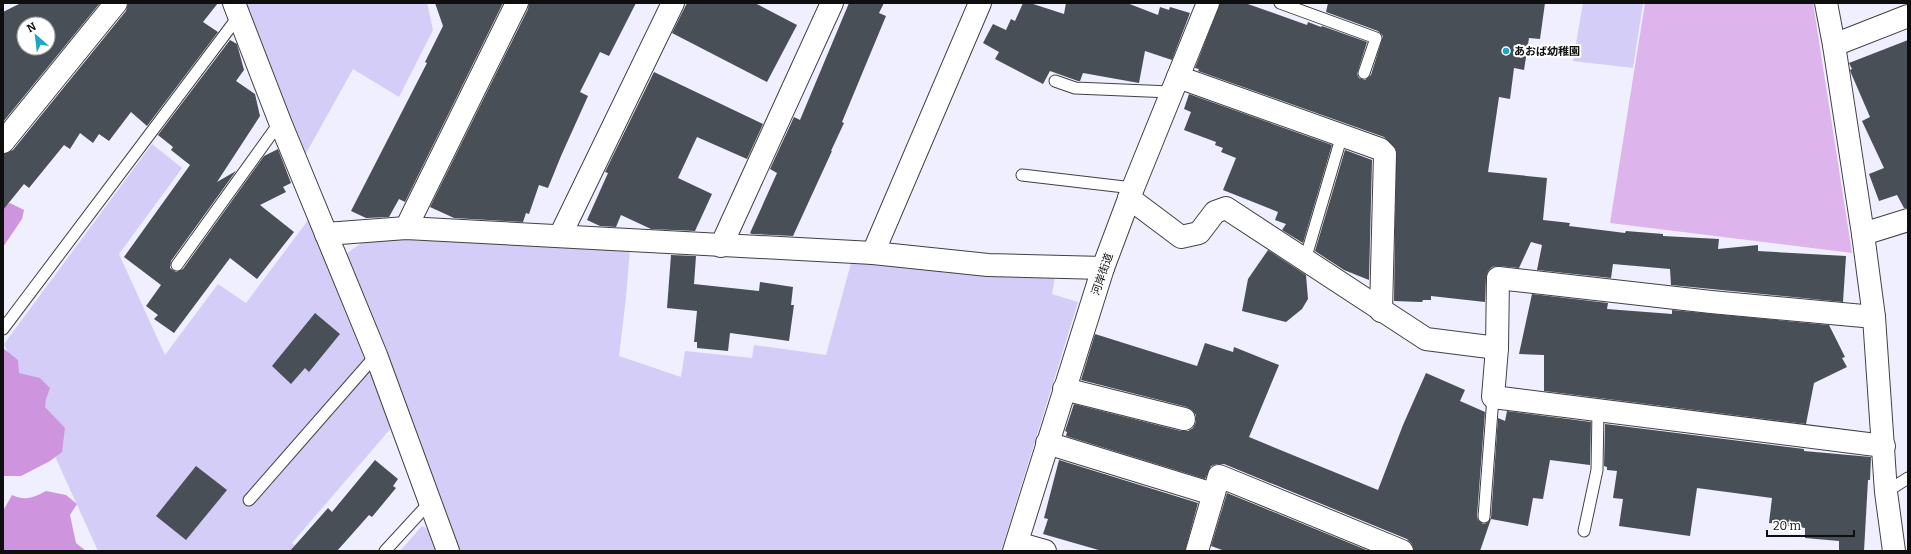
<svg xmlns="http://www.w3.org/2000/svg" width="1911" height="554" viewBox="0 0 1911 554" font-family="Bitter,'Noto Sans JP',serif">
  <rect width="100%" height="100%" fill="#efefff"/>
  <g fill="#d3cdf7">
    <polygon points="244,3 427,3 433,30 399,97 353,69 304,157"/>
    <polygon points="1583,3 1643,3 1633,68 1573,61"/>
    <polygon points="152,144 182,168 119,254 165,355 218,284 246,303 309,219 392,427 292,543 301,551 98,551 4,344"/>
    <polygon points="370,237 630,249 626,297 619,356 681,377 685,351 752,358 754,345 826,355 851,263 1055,277 1052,294 1078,302 1001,551 456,551 343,256"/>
    <polygon points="422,526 433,532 440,551 400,551"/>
  </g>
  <polygon fill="#ddb5ec" points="1645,3 1813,3 1852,253 1610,223"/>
  <g fill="#cf94de">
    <polygon points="10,203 24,210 22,219 3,247 3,206"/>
    <polygon points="3,348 18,360 19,373 40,378 50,388 46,399 45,407 65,428 62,452 50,461 21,476 3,476"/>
    <path d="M46 491 66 495 77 504 70 515 76 543 86 551H3V511L12 495C25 501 33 498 46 491Z"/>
  </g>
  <g fill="#494f57" fill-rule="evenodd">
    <path d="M21 3H100L3 122V12ZM24 24H48V48H24Z"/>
    <polygon points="128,3 218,3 203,22 218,32 147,126 131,112 109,141 99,134 93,143 80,133 70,149 64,145 29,188 24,184 3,210 3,154 13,150 126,11"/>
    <polygon points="435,3 503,3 405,202 399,199 389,217 366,218 351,211 427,63 425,62 443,26"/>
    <polygon points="529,3 636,3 609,56 600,52 580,92 588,96 561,156 548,188 539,185 529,214 526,213 523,222 454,218 430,207 528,9"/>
    <polygon points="687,3 755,3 797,25 767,82 672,33"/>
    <polygon points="849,3 884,3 879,13 886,16 842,122 844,123 831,151 832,151 793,236 752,234 750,233 777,173 770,169 794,117 800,120"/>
    <polygon points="1023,3 1030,3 1064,14 1066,3 1127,3 1158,15 1160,7 1169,10 1170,7 1190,13 1172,60 1145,51 1139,83 1083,73 1080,81 1078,81 1050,71 1043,84 995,59 999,52 983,43 993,24 1006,30 1011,19 1015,21"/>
    <polygon points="1220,3 1245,3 1307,25 1308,22 1321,27 1322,26 1367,42 1357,74 1359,78 1365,80 1371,75 1383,36 1378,31 1326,12 1328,3 1545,3 1540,39 1529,38 1524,70 1514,68 1510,99 1499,97 1488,172 1547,178 1543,220 1570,223 1569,226 1625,233 1626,231 1663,234 1663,236 1719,239 1718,249 1758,245 1758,251 1846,256 1843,302 1671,285 1670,269 1613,264 1611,278 1537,270 1542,245 1531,242 1519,268 1499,266 1492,267 1488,271 1486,278 1485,302 1431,296 1431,300 1423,300 1422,302 1394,301 1396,149 1384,137 1198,71 1199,69 1195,68"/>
    <polygon points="230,40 237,44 244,70 236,81 255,94 260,116 217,182 236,171 171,261 170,268 176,272 183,269 264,156 278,149 291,183 283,187 286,192 260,205 294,232 257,279 230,258 174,333 154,319 158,315 146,306 161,285 124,257 190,165 171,150 173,147 158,135"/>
    <polygon points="1908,40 1908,208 1904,208 1897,195 1879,201 1869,174 1884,168 1862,121 1870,117 1851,73 1850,70 1852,69 1849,63"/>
    <polygon points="654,72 763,124 747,159 697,137 678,178 712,194 695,231 651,229 621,215 616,227 600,226 587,220 608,173 605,172"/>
    <polygon points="1189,94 1332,145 1303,243 1282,230 1286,224 1275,220 1278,212 1223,190 1236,158 1221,152 1223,148 1215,145 1216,142 1184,130 1191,112 1184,109"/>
    <polygon points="1345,150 1372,160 1369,280 1344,270 1315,251"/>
    <polygon points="1268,250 1306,275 1308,299 1302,309 1286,322 1242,311 1248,279"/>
    <polygon points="671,255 696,256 694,284 759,291 760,282 793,287 791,305 794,305 789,341 730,333 728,351 697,348 697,342 694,342 697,311 667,308"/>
    <polygon points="1532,294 1608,303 1607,309 1672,314 1672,310 1829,325 1845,357 1842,358 1847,367 1814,383 1806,424 1544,391 1544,355 1519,354"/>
    <polygon points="315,313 340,334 309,372 305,368 291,384 272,366"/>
    <polygon points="1095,334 1197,366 1205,343 1233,352 1234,347 1279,365 1249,437 1378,490 1403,425 1426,373 1465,390 1460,401 1485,412 1477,516 1478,520 1483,524 1487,523 1491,518 1498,418 1505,421 1507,411 1591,422 1590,465 1550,460 1543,499 1533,498 1528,526 1491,519 1480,551 1414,551 1412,544 1407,539 1224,464 1217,464 1211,466 1205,479 1066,436 1067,432 1065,431 1074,404 1181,431 1188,431 1193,428 1196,422 1196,415 1192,410 1187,407 1081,380"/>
    <polygon points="1605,424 1804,449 1804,451 1871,457 1870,480 1868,480 1864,551 1839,551 1839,541 1805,538 1805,528 1769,523 1772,498 1697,488 1690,536 1619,526 1623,499 1613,498 1617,471 1607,470 1607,467 1604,466"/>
    <polygon points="375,460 398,479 393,486 396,488 372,517 369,515 337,551 290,551 328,508 332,512"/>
    <polygon points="1059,460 1198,503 1185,551 1102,551 1043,534 1048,519 1044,518"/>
    <polygon points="196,466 227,490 186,540 156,516"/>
    <polygon points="1227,493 1369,551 1225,551 1211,546"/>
  </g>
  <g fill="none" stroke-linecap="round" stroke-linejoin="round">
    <g stroke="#414141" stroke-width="13">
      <g id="service">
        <polyline points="1280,3 1376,38 1364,73"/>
        <polyline points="1055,81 1075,88 1171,92"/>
        <polyline points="1022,175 1133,188"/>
        <polyline points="1305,260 1342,135"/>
        <polyline points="177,265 280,122"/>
        <polyline points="3,329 238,17"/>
        <polyline points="1886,492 1908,478"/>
        <polyline points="249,500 376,355"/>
        <polyline points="1484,517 1493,397"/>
        <polyline points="1584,531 1597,470 1598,410"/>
        <polyline points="385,551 430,502"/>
      </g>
    </g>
    <g stroke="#414141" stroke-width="24">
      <g id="minor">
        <polyline points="234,3 280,122 376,355 448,551"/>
        <polyline points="1826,3 1834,45 1863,234 1874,317 1886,492 1894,551"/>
        <polyline points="1834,45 1908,16"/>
        <polyline points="1178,77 1380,149 1385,154 1381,311"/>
        <polyline points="3,142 116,3"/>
        <polyline points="1129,198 1181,237 1199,233 1215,212 1226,208 1426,339 1497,348"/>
        <polyline points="406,228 517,3"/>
        <polyline points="326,234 406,228 873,253 988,265 1103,268"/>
        <polyline points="1863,234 1908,220"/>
        <polyline points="560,236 673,3"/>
        <polyline points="721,246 832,3"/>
        <polyline points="873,253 980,3"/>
        <polyline points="1874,317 1711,302 1498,278 1497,348 1493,397 1884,446"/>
        <polyline points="1064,389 1184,419"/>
        <polyline points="1047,443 1213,494"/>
        <polyline points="1017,543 1045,551"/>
        <polyline points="1014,551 1103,268 1133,188 1208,3"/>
        <polyline points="1197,551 1219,476 1402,551"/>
      </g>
    </g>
    <use href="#service" stroke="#fff" stroke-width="11"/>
    <use href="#minor" stroke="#fff" stroke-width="22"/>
  </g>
  <circle fill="#1da6c7" stroke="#fff" stroke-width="1.5" cx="1506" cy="51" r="4"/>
  <g text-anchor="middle" stroke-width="4" stroke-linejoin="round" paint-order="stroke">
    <g font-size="11" font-weight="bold" fill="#0e0e0e" stroke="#fff" text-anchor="start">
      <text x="1514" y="55">あおば幼稚園</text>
    </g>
    <g font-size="11" fill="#0e0e0e" stroke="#fff">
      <text transform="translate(1102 274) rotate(-71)" y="4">河岸街道</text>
    </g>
  </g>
  <rect width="1911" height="554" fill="none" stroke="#0e0e0e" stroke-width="8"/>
  <g transform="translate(36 36) rotate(332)"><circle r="19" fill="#ffffff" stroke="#9f9f9f"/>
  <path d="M0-3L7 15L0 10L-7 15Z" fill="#1da6c7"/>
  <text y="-6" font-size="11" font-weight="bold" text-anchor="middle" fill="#0e0e0e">N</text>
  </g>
  <path d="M1767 530v6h87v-6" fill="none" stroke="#0e0e0e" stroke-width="2"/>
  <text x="1773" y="530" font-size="12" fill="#0e0e0e" stroke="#ffffff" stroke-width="3" paint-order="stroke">20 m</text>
</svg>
